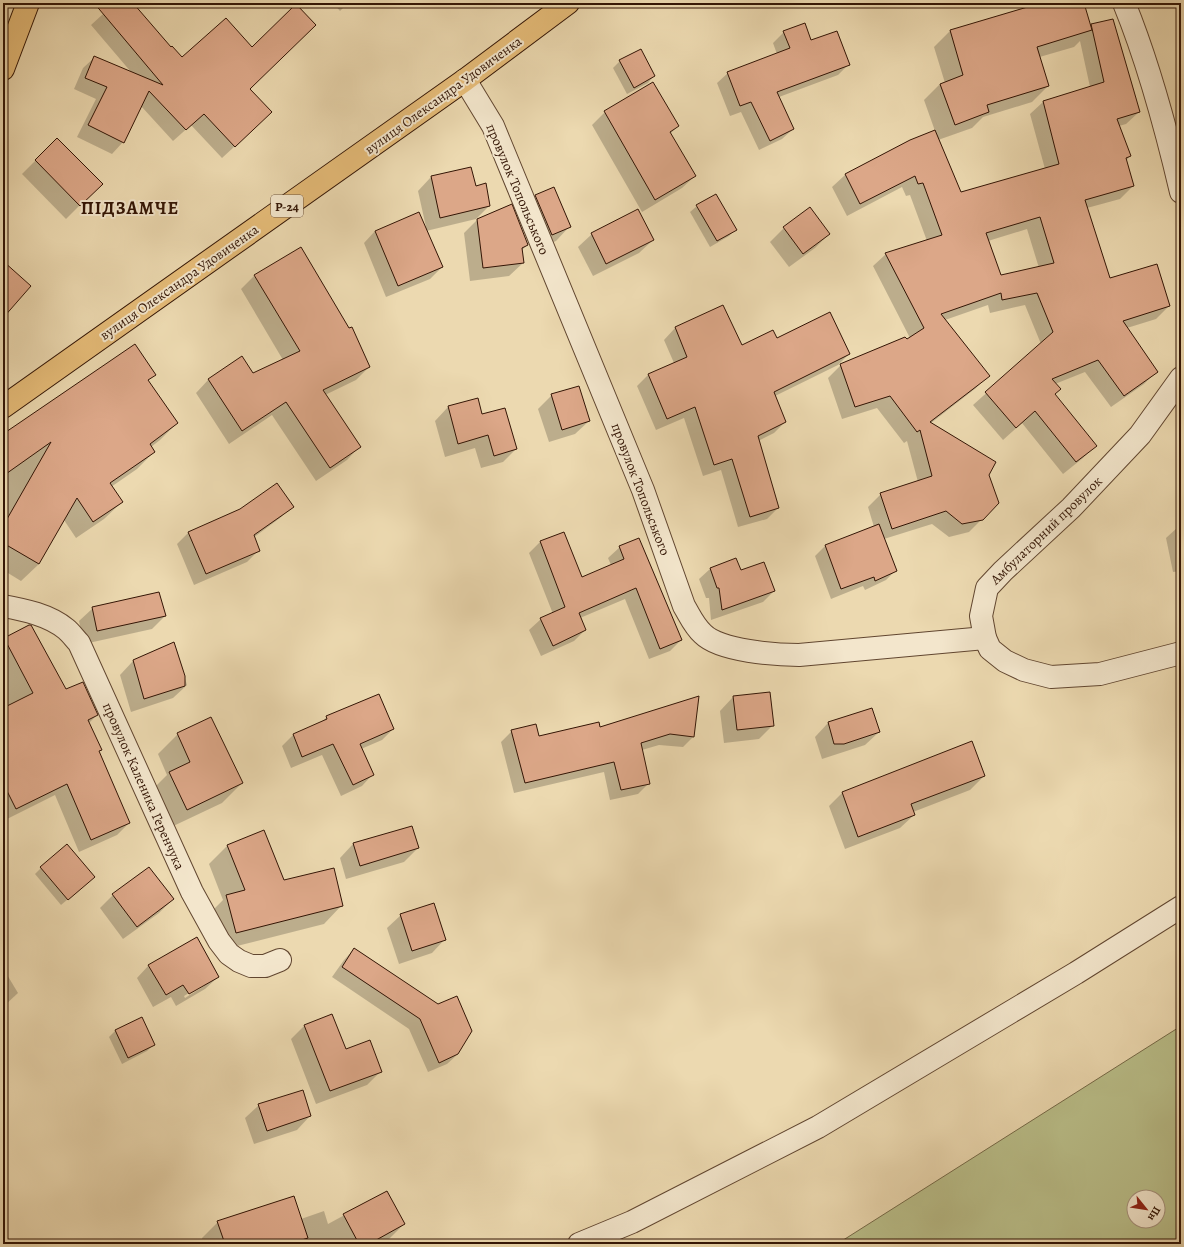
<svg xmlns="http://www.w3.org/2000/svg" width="1184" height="1247" viewBox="0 0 1184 1247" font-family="Alegreya,serif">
  <rect width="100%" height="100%" fill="#ecd9b0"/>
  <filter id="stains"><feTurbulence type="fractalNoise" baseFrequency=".005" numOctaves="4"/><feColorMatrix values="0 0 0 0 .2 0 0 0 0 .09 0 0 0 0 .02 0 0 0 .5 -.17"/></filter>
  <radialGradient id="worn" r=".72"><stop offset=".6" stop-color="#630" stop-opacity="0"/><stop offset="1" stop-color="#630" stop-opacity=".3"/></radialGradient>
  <path fill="#babf8a" stroke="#766a48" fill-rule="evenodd" d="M1181 1026V1244H837ZM1134 1197H1158V1221H1134Z"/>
  <g fill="#0003" fill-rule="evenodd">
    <polygon points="115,3 132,3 171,48 259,124 222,158 191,125 173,141 141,106 123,142 112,154 77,137 96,99 74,89 83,68 95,57 131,72 91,25"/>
    <polygon points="333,3 348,3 340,11"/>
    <path d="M1045 3H1083L1090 27 1092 25 1112 20 1139 112 1126 124 1119 126 1130 156 1126 161 1133 186 1120 199 1087 208 1109 280 1156 265 1169 306 1156 319 1127 328 1157 371 1144 384 1111 407 1085 372 1055 384 1060 389 1054 394 1095 446 1083 458 1063 474 1022 423 1003 440 973 405 1041 344 1025 305 990 313 988 305 945 320 988 375 976 388 931 423 995 463 988 475 998 503 969 532 949 537 932 524 884 539 896 570 886 580 865 590 863 586 831 599 815 556 825 546 874 527 868 507 881 494 918 482 907 441 904 443 877 408 842 419 828 378 841 365 905 338 907 340 910 338 873 266 886 254 927 241 910 195 906 196 902 187 847 216 832 187 845 175 911 141 935 131 924 100 940 84 945 83 934 47 950 31 983 21 1008 78 1041 64 1048 86 1032 102 983 117 972 128 938 140 960 193 1045 169 1030 114 1043 102 1090 87 1080 41 1074 47 1019 63 1005 26 1022 10ZM1027 229 1039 268 1001 276 988 241Z"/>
    <polygon points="784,32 811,42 849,64 838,75 779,97 793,129 782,139 759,150 741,112 730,116 717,83 728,73 777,54 773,43"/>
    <polygon points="620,61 654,76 648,83 627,94 613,68"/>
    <polygon points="653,84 678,126 670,134 695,176 682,188 642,212 592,125 605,112"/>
    <polygon points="57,139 101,184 66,219 22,174"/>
    <polygon points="470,168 475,187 489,206 476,219 426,231 442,267 430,279 386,297 364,243 375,231 426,227 418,191 431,177"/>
    <polygon points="535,195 569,227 556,241 538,248 522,209"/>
    <polygon points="697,206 735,230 729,236 710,247 690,212"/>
    <polygon points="810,208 829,234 815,248 789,267 770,242 784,228"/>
    <polygon points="478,219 527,245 521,251 523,263 509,276 470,281 464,233"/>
    <polygon points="592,234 653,240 639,253 593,276 578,247"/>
    <polygon points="254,276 369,367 356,380 325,395 360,446 347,460 316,481 272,415 229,444 196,393 209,379 253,375 283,360 241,289"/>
    <polygon points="722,306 742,346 776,339 849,354 838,365 775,396 785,422 774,433 758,441 778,508 767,519 738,527 721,470 703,476 684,418 656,430 637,386 648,375 674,363 664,340 675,328"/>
    <polygon points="154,375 148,381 177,423 160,440 151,447 154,452 137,469 111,487 122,502 104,519 76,538 64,520 39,564 21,581 3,570 3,435"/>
    <polygon points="552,395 589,421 575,434 549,442 538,409"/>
    <polygon points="477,399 482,415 516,449 503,462 481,468 475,448 445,457 435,421 448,407"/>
    <polygon points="292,507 280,518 253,538 259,550 247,562 194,585 177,544 189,532"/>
    <polygon points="1181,526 1181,571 1173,572 1166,538 1178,527"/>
    <polygon points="540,542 581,579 611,565 608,558 620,547 681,640 670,651 649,659 625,599 580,618 585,630 574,641 541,656 529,630 541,619 553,614 529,553"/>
    <polygon points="710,569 741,572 774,591 763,602 711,620 709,598 706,598 699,579"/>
    <polygon points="93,608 165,616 152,629 84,644 79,621"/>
    <polygon points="29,626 66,690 97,715 89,723 100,750 99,752 129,823 117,835 79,852 55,795 7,819 3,810 3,640"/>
    <polygon points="174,643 187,685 173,698 131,712 120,675 133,661"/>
    <polygon points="698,697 694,736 683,747 659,745 642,750 649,783 638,794 610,800 604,772 514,793 501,742 512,731 538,737 599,728"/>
    <polygon points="733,697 773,725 759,739 724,743 720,711"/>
    <polygon points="872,709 879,732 865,745 822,759 815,737 828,723"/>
    <polygon points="327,717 393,729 382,740 361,749 373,774 362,786 341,796 322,755 291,768 282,746 293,735 320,723"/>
    <polygon points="178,734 242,783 222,803 167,829 149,793 167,775 158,754"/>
    <polygon points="972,743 984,776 970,790 913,812 914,815 900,828 845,849 829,806 842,793"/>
    <polygon points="411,827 418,848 404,862 346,879 340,858 353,844"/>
    <polygon points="227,846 283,882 342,905 324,924 217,951 208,915 223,900 209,864"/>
    <polygon points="41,868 87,883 61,905 35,874"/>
    <polygon points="113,895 173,899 159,913 123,939 100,908"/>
    <polygon points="401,915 445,939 432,953 399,964 387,928"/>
    <polygon points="354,949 458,1054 447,1064 428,1072 409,1029 332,977 344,960"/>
    <path d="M149 965 218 977 205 989 176 1006 171 997 153 1007 137 978ZM204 984V986L185 998 184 996Z"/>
    <polygon points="3,968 18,993 3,1007"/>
    <polygon points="141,1019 153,1045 147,1051 122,1064 109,1037 115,1031"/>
    <polygon points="305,1025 345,1050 381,1071 367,1085 316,1104 291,1039"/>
    <polygon points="259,1105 310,1116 297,1130 254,1144 245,1118"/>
    <polygon points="387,1192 404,1224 388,1240 381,1244 204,1244 202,1238 218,1222 301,1219 324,1211 328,1224"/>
  </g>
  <g fill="#dca788" stroke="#331505" fill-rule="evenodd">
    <polygon points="94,3 133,3 171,47 172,46 182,57 226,18 252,47 296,4 316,25 250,89 272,112 235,147 204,114 186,130 149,91 124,143 88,125 107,87 85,78 94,56 163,85"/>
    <polygon points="1041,3 1084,3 1092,30 1037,47 1049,86 987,105 989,112 955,125 940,84 963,75 950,30"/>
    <path d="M1113 19 1140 112 1117 119 1131 156 1126 158 1134 186 1085 200 1110 278 1157 264 1170 306 1123 321 1158 372 1124 396 1098 360 1052 379 1061 389 1055 394 1097 446 1076 462 1035 411 1016 428 985 392 1053 332 1037 293 1002 300 1001 293 941 314 990 376 930 422 996 462 989 475 999 503 983 520 962 524 946 511 892 529 880 493 932 476 920 430 917 432 890 396 855 407 840 364 905 337 907 339 924 328 885 253 942 235 923 183 918 184 915 176 860 204 845 174 910 140 935 130 961 192 1059 164 1043 101 1104 82 1091 24ZM1040 217 1054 263 1001 275 986 233Z"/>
    <polygon points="805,23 811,40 837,31 850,65 777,92 794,129 770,141 751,102 740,106 727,72 790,48 783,31"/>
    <polygon points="641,49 655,76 634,88 619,60"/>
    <polygon points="653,82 679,126 670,132 696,176 655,200 604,111"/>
    <polygon points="57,138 103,184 80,206 35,160"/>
    <polygon points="471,167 476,186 486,183 490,206 440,218 431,176"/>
    <polygon points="554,187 571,227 552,235 535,195"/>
    <polygon points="716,194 737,230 717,241 696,205"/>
    <polygon points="512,204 528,245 522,248 524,263 483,268 477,219"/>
    <polygon points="810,207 830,234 803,254 783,227"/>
    <polygon points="638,209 654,240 606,264 591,233"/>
    <polygon points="419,212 443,267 398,286 375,231"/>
    <polygon points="301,247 349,328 352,327 370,367 323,390 361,447 330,468 286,402 242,431 208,379 242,356 253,373 300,351 254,275"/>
    <polygon points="3,261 31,286 3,318"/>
    <polygon points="723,305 742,345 773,330 777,338 830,312 850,354 774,392 786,422 758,436 779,508 750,517 732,459 714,465 695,407 667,419 648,374 687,357 675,327"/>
    <polygon points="135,344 156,375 148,380 178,423 150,444 155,452 110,483 123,502 93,522 77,498 39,564 3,543 3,526 51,442 3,476 3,434"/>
    <polygon points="579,386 590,421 562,430 551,394"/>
    <polygon points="478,398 482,414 505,408 517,449 494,456 488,435 458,444 448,406"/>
    <polygon points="277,483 294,507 254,535 260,551 206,574 188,532 240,509"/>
    <polygon points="879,524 897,571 875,581 874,577 841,589 825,545"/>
    <polygon points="564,532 582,577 624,559 619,546 639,538 682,640 660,649 636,588 579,613 586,630 553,646 540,618 565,607 540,541"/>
    <polygon points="736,558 741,570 764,562 775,591 722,610 719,588 717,588 710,568"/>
    <polygon points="159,592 166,616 97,631 92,607"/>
    <polygon points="29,625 31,625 66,689 83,682 98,715 88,720 102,750 99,751 130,823 91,840 67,784 16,809 3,783 3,708 33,693 4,638"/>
    <polygon points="174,642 185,676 185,686 144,699 133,660"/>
    <polygon points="770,692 774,726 737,730 733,696"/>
    <polygon points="379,694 394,729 360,744 374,775 353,785 333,744 302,757 293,734 327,719 326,716"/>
    <polygon points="699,696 694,737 670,734 641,743 650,784 621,790 614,762 525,783 511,730 536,724 539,736 599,722 600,727"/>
    <polygon points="872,708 880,732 844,744 834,744 828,722"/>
    <polygon points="211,717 243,783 187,810 169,772 190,762 177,733"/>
    <polygon points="972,741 985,776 911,804 915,815 858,837 842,792"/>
    <polygon points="412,826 419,848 360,866 353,843"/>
    <polygon points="264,830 284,880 334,868 343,906 236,933 226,895 245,890 227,845"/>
    <polygon points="67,844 95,877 68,900 40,867"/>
    <polygon points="149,867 174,899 137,927 112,894"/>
    <polygon points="434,903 446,940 412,951 400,914"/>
    <polygon points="197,937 219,977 189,994 183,985 166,995 148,965"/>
    <polygon points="354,948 438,1004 457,996 472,1031 458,1054 439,1063 420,1019 342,967"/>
    <polygon points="332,1014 346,1049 370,1040 382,1072 330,1091 304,1025"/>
    <polygon points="142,1017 155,1045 128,1058 115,1030"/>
    <polygon points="303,1090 311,1116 267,1131 258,1104"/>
    <polygon points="387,1191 405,1224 369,1244 359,1244 343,1214"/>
    <polygon points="294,1196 308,1238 289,1244 225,1244 217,1221"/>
  </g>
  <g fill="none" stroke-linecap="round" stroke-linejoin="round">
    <g stroke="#614630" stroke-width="24">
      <g id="minor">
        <path d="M1124 3C1149 64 1166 128 1181 192"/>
        <path d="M465 80 493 126 643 490 684 606C690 616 694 626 703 634 720 651 776 655 799 655L985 638"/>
        <polyline points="1181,378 1140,435 1071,508 1003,571 987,588 981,616 985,638 990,649 1005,661 1024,670 1051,677 1100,674 1181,653"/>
        <path d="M3 606C25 610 49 615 66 629 71 633 75 639 79 643L192 892 219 941 229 954 239 961 251 966H265L280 960"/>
        <polyline points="579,1244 632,1222 818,1127 1076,973 1181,907"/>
      </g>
    </g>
    <g stroke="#331505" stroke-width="24">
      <g id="primary">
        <polyline points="3,69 28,3"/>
        <polyline points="3,407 465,80 568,3"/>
      </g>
    </g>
    <use href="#minor" stroke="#f3e6cc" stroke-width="22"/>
    <use href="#primary" stroke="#e6bc78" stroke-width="22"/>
  </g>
  <g text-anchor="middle" stroke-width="4" stroke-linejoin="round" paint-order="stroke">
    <rect fill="#f3e6cc" stroke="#6d5441" stroke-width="1" x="271" y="195" width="32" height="22" rx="3"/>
    <g font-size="13" font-weight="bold" fill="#331505">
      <text x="287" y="211">Р-24</text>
    </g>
    <g font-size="14" fill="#331505" stroke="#f3e6cc">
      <text transform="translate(443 95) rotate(-36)" y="5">вулиця Олександра Удовиченка</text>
      <text transform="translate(518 189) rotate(67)" y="5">провулок Топольського</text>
      <text transform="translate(179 282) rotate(-35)" y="5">вулиця Олександра Удовиченка</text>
      <text transform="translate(641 489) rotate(69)" y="5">провулок Топольського</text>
      <text transform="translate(1046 530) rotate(-44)" y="5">Амбулаторний провулок</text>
      <text transform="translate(144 786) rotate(66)" y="5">провулок Каленика Геренчука</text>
    </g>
    <g font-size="18" font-weight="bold" letter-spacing="1" fill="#331505" stroke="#f3e6cc">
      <text x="130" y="214">ПІДЗАМЧЕ</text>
    </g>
  </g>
  <rect width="1184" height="1247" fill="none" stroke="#ecd9b0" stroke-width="16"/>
  <rect x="4" y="4" width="1176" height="1239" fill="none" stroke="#331505" stroke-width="2"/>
  <rect x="8" y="8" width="1168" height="1231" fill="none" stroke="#331505"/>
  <g transform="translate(1146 1209) rotate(120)"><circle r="19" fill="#f3e6cc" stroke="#a6927c"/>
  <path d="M0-3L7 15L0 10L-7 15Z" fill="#8f2418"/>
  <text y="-6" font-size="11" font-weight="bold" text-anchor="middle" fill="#331505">Пн</text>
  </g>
  <rect width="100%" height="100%" filter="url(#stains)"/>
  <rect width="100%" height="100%" fill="url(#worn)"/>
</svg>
